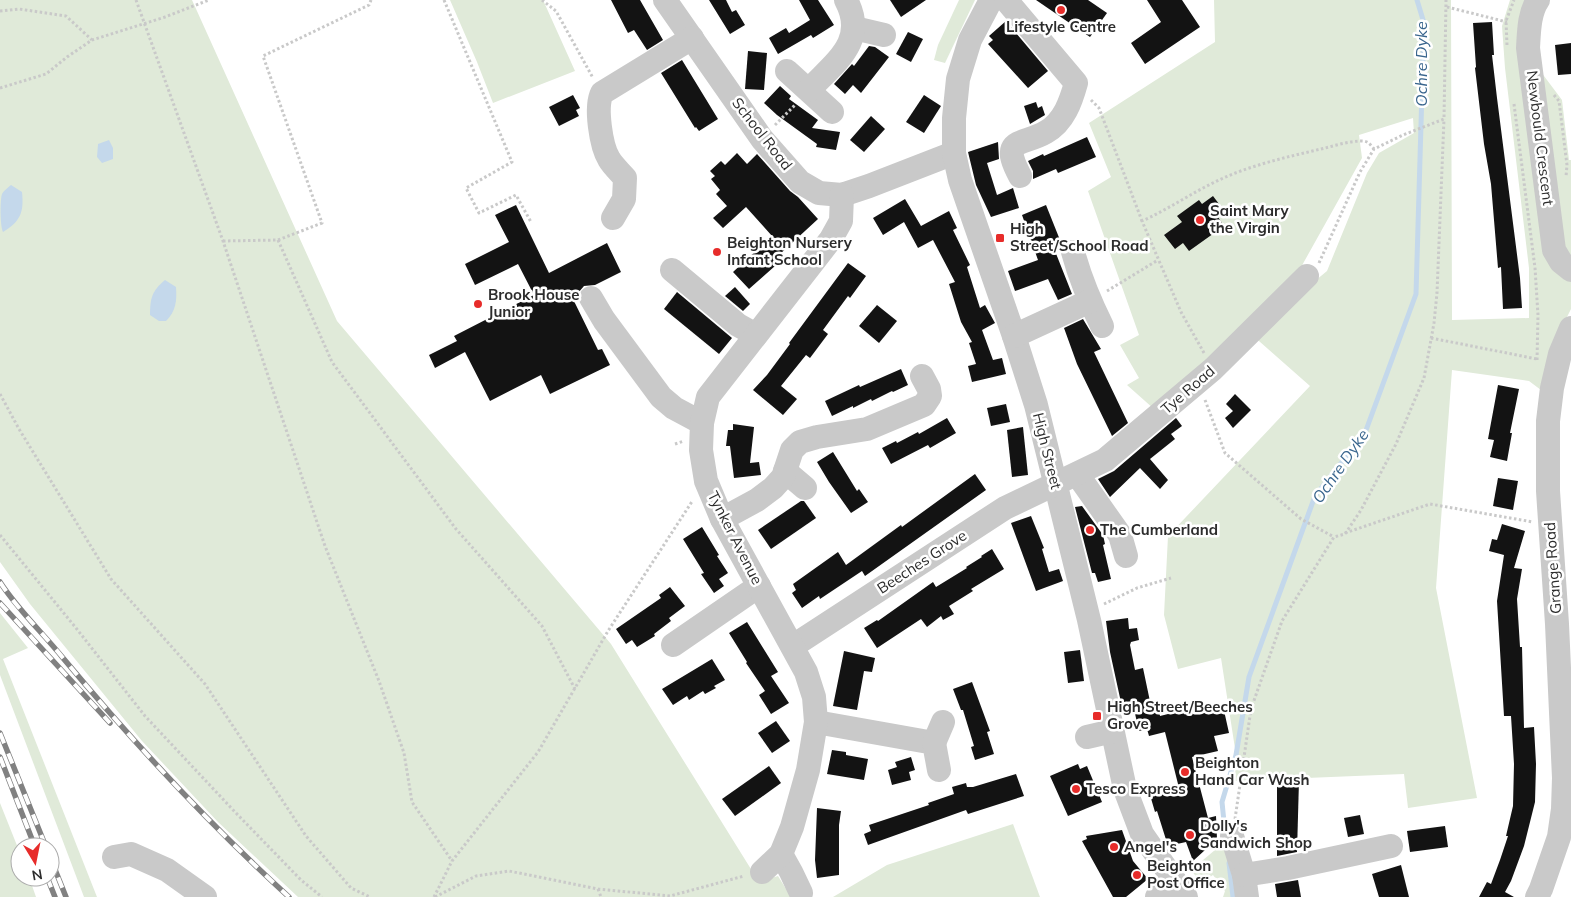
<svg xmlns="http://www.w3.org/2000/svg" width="1571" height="897" viewBox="0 0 1571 897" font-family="Mulish,sans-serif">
  <rect width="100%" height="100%" fill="#fff"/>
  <g fill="#e0ead9">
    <polygon points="0,0 192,0 337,321 611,644 759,882 778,876 791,897 298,897 218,822 142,741 30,604 0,562"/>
    <polygon points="450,0 543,0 575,71 493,103 477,62"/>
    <polygon points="959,0 975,0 945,63 934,60 938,45"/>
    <polygon points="1214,0 1451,0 1452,320 1529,318 1529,268 1505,68 1502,26 1510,0 1529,0 1541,72 1562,100 1569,160 1571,160 1571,309 1551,349 1541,390 1529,381 1452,370 1436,588 1477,798 1408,808 1404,774 1235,781 1236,755 1221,658 1178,669 1164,615 1168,536 1310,386 1251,334 1327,271 1367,173 1379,153 1414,133 1413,118 1359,135 1362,158 1300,269 1247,329 1154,409 1127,385 1139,378 1120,345 1139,335 1088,191 1111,177 1089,123 1215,42"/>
    <polygon points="0,613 28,648 3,659 97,897 84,897 0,675"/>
    <polygon points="0,803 20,853 20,877 29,877 36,897 0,897"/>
    <polygon points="1013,824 1040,897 833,897 887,865"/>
    <polygon points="1227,840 1240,897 1223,897 1225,891 1213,875 1201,883 1191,870"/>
  </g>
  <g fill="#c4d8eb">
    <polygon points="109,140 113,148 113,159 102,163 97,157 98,144"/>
    <path d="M11 185 22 192C24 212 21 221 3 232 0 225 0 200 2 194 4 190 8 188 11 185Z"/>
    <path d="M165 280 176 287C177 301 176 311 166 321H159L150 315C150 298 152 291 165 280Z"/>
  </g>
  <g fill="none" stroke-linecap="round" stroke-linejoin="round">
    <g stroke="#c4d8eb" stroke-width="5">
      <polyline points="1225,832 1222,802 1236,755 1249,677 1315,496 1365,433 1416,294 1424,23 1417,0"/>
      <polyline points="1229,863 1233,897"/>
    </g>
  </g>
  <g fill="#131313">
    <polygon points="611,0 640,0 663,40 647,50 634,30 628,33"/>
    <polygon points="709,0 726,0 732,12 736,10 745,25 730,34"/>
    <polygon points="799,0 818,0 834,25 813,38 811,35 778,54 769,38 786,28 789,33 810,20"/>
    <polygon points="890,0 926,0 901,17"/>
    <polygon points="1036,0 1088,0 1107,13 1090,37"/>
    <polygon points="1147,0 1182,0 1200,27 1145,64 1131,43 1161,22"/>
    <polygon points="1006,21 1048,71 1028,88 988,44 993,40 989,36"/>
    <polygon points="1492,22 1494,55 1492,55 1497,98 1520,278 1522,308 1503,309 1501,267 1498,268 1491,184 1484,144 1475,68 1476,67 1473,23"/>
    <polygon points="908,32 923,39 911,62 896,54"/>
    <polygon points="1571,43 1571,74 1558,75 1555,45"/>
    <polygon points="869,46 875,47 889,57 861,93 853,85 845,94 834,84 852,64 854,66"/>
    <polygon points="748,51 767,53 764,90 745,89"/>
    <polygon points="682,60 718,119 699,131 696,127 695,128 661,73"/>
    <polygon points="780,86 791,96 789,99 818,120 812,128 840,132 836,150 816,147 817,144 777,115 764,103"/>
    <polygon points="573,95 580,108 576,110 579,116 559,126 549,107"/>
    <polygon points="924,95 941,106 924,133 906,122"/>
    <polygon points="1036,102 1038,108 1042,106 1045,115 1030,124 1024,106"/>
    <polygon points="871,116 885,129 864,152 850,140"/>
    <polygon points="1087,137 1096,157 1058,173 1056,169 1033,179 1033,171 1028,161 1043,154 1044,156"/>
    <polygon points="998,142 999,159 987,163 997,195 1013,188 1019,208 991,217 976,185 968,152"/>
    <polygon points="737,153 747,164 757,154 790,191 798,197 818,219 780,254 784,258 749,289 733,272 772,236 746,207 723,228 713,218 727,206 716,194 720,190 711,179 715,176 710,171 721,161 725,165"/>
    <polygon points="1213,196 1225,212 1218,217 1224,226 1189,251 1183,243 1175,249 1164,235 1182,222 1177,216 1199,200 1202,204"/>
    <polygon points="905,199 921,226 949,211 957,228 953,230 970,265 967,267 980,308 985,305 995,323 982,330 993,360 1002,358 1006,374 972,382 968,366 976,364 969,343 972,342 961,322 949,284 955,282 933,240 918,248 904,222 883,235 873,218"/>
    <polygon points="516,205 549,273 607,243 621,272 595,285 584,286 578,293 572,297 598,350 602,349 610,365 550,394 541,375 490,401 465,352 435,368 429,355 457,341 454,336 534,295 518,264 475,285 465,264 509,242 495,215"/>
    <polygon points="1046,205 1062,245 1060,249 1055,251 1072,294 1058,300 1048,279 1015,291 1008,271 1038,260 1022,215"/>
    <polygon points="848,263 866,276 850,298 848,296 823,330 828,334 810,358 806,355 781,386 797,399 783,415 753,390 767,375 790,344 789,343"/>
    <polygon points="735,287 750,304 743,311 725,296"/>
    <polygon points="677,292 732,338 719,354 664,309"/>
    <polygon points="877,305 897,321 879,343 859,326"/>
    <polygon points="1083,319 1101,349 1094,352 1128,423 1112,436 1077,364 1064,328"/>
    <polygon points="901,369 908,385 893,392 892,391 872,401 871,399 853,408 853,406 832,416 825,401 859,385 860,387"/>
    <polygon points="1498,385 1519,389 1510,433 1512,433 1507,461 1490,457 1494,440 1488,439"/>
    <polygon points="1235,394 1251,410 1233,428 1225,418 1233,411 1226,404"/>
    <polygon points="1006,404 1010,422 991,426 987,408"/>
    <polygon points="947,418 956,433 930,448 928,445 891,464 882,448 896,441 897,443 918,432 919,434"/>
    <polygon points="1176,418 1182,426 1171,434 1175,439 1150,459 1168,480 1160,489 1140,468 1110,497 1098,479 1114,471"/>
    <polygon points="733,424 754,427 750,463 759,462 761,475 734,478 730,446 726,446 728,430 733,430"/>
    <polygon points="1023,427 1028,475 1012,477 1007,430"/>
    <polygon points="833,452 857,491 859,489 868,502 851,513 829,482 817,462"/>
    <polygon points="975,474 986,490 865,576 862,571 820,599 819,596 802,608 792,593 796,590 793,584 838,552 846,565 901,525 902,527"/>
    <polygon points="1498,478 1518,481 1513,510 1493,506"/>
    <polygon points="801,501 804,501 816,518 771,549 758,530"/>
    <polygon points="1082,506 1103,535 1105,544 1103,545 1111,579 1098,582 1095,573 1092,573 1075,507"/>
    <polygon points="1031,516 1044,548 1042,549 1049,572 1059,569 1063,581 1036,591 1011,523"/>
    <polygon points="1502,524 1525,531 1514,568 1522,569 1517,599 1520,647 1522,647 1524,728 1534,727 1536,764 1535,802 1524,846 1511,881 1505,892 1514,897 1479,897 1487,882 1491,884 1500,860 1508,836 1506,836 1513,806 1514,764 1511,716 1504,716 1497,601 1504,555 1489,551 1492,539 1497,540"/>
    <polygon points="702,527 719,555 717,556 728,573 719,579 724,586 714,593 701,574 704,573 683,539"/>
    <polygon points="992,549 1004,569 971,589 973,591 949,606 954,614 943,620 941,616 927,627 921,619 877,648 864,628 877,620 878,621 933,582 936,587 967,568 966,567 982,557 981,556"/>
    <polygon points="670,587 685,606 669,618 671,621 654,634 655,636 637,647 632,640 626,644 616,629 661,598 659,595"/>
    <polygon points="1128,618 1129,629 1137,628 1139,640 1131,642 1130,645 1135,670 1143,668 1152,711 1159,710 1160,716 1188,709 1190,714 1223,706 1229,733 1214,736 1218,751 1192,757 1208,818 1216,816 1217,839 1193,861 1186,842 1168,846 1157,811 1155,812 1150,795 1179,788 1165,732 1149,736 1147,729 1139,731 1133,705 1122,707 1110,652 1106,621"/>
    <polygon points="747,622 778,672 771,676 789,703 771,714 759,695 765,691 746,663 747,662 729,633"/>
    <polygon points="1080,650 1084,681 1068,683 1064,652"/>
    <polygon points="844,651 875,658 872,672 864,671 857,710 833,706"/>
    <polygon points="712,659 725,680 714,686 716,688 705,694 703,691 689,700 687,696 673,705 662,689"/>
    <polygon points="972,682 990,731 987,732 994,754 975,760 971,747 974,746 963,710 961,710 953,689"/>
    <polygon points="776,721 790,741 772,753 758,733"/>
    <polygon points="832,750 846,752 846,755 868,759 864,780 827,774"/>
    <polygon points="911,757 915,770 909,772 911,780 892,785 888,770 897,767 895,762"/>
    <polygon points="1078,764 1080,769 1087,766 1102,802 1068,816 1050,776"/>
    <polygon points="769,766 781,783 735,816 722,799"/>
    <polygon points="1016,774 1024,796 968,814 966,810 868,845 864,834 871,831 869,825 929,805 928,803 954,794 952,787 966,783 967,787 973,787"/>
    <polygon points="1277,780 1299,780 1297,852 1277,856"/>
    <polygon points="817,808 841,811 839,825 839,875 817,878 815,860"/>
    <polygon points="1360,815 1364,834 1348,837 1344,818"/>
    <polygon points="1445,826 1448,847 1410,852 1407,831"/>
    <polygon points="1122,830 1133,861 1148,879 1126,897 1113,897 1082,841 1087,839 1086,836"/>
    <polygon points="1401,865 1409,897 1379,897 1372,874"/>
    <polygon points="1298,880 1301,897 1277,897 1275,884"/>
  </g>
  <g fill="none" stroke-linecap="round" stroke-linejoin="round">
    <g stroke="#c9c9c9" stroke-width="3" stroke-dasharray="2.5 2.5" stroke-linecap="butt">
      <polyline points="136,0 223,241 325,546 379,681 404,753 412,802 452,861"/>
      <polyline points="444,0 512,162 466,188 479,213 516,195 531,222"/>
      <polyline points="542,0 556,11 593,78"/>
      <polyline points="1447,7 1507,22"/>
      <polyline points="0,11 19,9 66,16 92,40"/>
      <polyline points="1507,45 1506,21 1514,0"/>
      <polyline points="0,88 46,74 67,57 92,40 165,17 209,0"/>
      <polyline points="1554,95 1559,101 1567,165 1566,177"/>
      <polyline points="1091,100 1099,108 1142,221"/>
      <polyline points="1514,104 1535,268 1538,315 1537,361"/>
      <polyline points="775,125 795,105"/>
      <polyline points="278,240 332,362 456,529 542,626 575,689"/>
      <polyline points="223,241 278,240 322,223 263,56 369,5 371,0"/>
      <polyline points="1319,263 1360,172 1374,149 1403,135 1444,119 1446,0"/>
      <polyline points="1107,291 1158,260"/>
      <polyline points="1431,338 1537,359"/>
      <path d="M1204 353 1181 312 1142 221C1169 209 1193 192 1219 180 1251 165 1287 157 1321 149 1334 146 1348 141 1362 141 1368 141 1370 144 1374 149"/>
      <polyline points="0,394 19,429 111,579 205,684 306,836 351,888 370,897"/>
      <polyline points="1205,400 1225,453 1301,519 1334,537"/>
      <polyline points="675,444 684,441"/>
      <polyline points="1345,533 1430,504 1533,522"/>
      <polyline points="0,535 76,628 145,716 235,812 301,880 322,897"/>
      <polyline points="1104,604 1137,588 1171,578"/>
      <polyline points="1235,819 1251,709 1282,621 1334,537 1345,534 1361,510 1396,444 1424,378 1434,323 1437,293 1444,119"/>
      <polyline points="598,889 601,897"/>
      <polyline points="434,897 452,861 538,752 608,631 693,500"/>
      <polyline points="435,897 476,876 509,871 598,889 670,896 744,876"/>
    </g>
    <g stroke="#c9c9c9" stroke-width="24">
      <polyline points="665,0 762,139 800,182 819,193 842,195 869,186 954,153"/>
      <polyline points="991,0 970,40 958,79 954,118 954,153 960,180 1014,336 1036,405 1089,620 1125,789 1142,834 1186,897"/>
      <path d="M1006 0 1076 83C1071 101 1064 122 1046 132 1022 146 999 137 1020 176"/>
      <path d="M1538 0C1529 13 1529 32 1528 48L1554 250 1561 262 1571 270"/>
      <polyline points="854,28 884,35"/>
      <polyline points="787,71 832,112"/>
      <path d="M809 90C835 62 868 41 846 0"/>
      <path d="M613 218 624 199 625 178C620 172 613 166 609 159 601 146 595 107 602 93L692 38"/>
      <path d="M1073 252C1080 278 1090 302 1102 326"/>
      <polyline points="672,270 738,325 756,335"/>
      <polyline points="591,298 604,320 661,397 674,408 702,423"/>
      <polyline points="1014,336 1090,301"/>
      <polyline points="785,471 805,488"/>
      <polyline points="1077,474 1120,535 1126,556"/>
      <polyline points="722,519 757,500 773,488 783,477 792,450 800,442 817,437 867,429 924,405 930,396 929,389 922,376"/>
      <polyline points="673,645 759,586"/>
      <polyline points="793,646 1005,508 1105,460 1213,369 1307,276"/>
      <polyline points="816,722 934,743 939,770"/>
      <polyline points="1087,737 1113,731"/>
      <polyline points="934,743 943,722"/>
      <polyline points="1232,836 1244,875 1247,897"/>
      <polyline points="781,854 791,872 801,893"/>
      <polyline points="114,857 131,854 167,870 205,897"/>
      <polyline points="762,872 781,854 792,827 808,770 816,722 814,697 806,672 722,519 706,481 701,450 702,423 708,397 831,239 841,221 842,195"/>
      <polyline points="1244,875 1288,868 1391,846"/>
      <polyline points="1157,897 1175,881"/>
      <polyline points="1537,897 1541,889 1559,837 1563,809 1564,778 1557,624 1548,491 1548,421 1552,388 1560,354 1571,328"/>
    </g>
    <g stroke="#818181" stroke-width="5.5">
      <g id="rail">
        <path d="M0 582C18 610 42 632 63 658 133 742 208 823 289 897"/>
        <polyline points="0,603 110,723"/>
        <polyline points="0,733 46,847"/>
        <polyline points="0,757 35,847"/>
        <polyline points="50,857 66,897"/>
        <polyline points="47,877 55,897"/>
      </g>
    </g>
    <use href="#rail" stroke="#fff" stroke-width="4" stroke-dasharray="11" stroke-linecap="butt"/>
  </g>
  <g fill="#e72c2a" stroke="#fff" stroke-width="2">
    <circle cx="1061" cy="10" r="5"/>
    <circle cx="1200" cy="220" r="5"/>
    <rect x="995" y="233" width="10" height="10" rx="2.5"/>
    <circle cx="717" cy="252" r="5"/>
    <circle cx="478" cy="304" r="5"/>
    <circle cx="1090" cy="530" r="5"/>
    <rect x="1092" y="711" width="10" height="10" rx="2.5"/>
    <circle cx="1185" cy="772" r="5"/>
    <circle cx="1076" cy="789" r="5"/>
    <circle cx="1190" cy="835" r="5"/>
    <circle cx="1114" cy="847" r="5"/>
    <circle cx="1137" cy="875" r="5"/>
  </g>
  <g text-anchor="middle" stroke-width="5" stroke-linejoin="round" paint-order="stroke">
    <g font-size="15" font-weight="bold" fill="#2c2c2c" stroke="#fff" text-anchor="start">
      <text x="1061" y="32" text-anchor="middle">Lifestyle Centre</text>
      <text x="1210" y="216">Saint Mary<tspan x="1210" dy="17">the Virgin</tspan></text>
      <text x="1010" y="234">High<tspan x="1010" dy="17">Street/School Road</tspan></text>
      <text x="727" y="248">Beighton Nursery<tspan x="727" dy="17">Infant School</tspan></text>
      <text x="488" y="300">Brook House<tspan x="488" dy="17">Junior</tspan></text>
      <text x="1100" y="535">The Cumberland</text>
      <text x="1107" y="712">High Street/Beeches<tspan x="1107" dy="17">Grove</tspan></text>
      <text x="1195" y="768">Beighton<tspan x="1195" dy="17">Hand Car Wash</tspan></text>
      <text x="1086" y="794">Tesco Express</text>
      <text x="1200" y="831">Dolly's<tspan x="1200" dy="17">Sandwich Shop</tspan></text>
      <text x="1124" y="852">Angel's</text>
      <text x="1147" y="871">Beighton<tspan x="1147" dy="17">Post Office</tspan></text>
    </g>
    <g font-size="15" fill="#2c2c2c" stroke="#fff">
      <text transform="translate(762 134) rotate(52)" y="5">School Road</text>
      <text transform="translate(1540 138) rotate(83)" y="5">Newbould Crescent</text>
      <text transform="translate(1188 390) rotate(-41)" y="5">Tye Road</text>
      <text transform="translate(1047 451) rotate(76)" y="5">High Street</text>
      <text transform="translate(735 538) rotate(63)" y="5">Tynker Avenue</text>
      <text transform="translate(922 562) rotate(-33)" y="5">Beeches Grove</text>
      <text transform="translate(1553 568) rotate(-94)" y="5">Grange Road</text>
    </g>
    <g font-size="16" font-style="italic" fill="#3a668e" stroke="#fff">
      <text transform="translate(1421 64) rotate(-90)" y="6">Ochre Dyke</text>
      <text transform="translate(1340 466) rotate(-55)" y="6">Ochre Dyke</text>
    </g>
  </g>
  <g transform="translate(35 862) rotate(170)"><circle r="24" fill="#ffffff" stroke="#ababab"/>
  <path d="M0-4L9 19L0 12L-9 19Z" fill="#e72c2a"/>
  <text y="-8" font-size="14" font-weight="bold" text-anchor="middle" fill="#2c2c2c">N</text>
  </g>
</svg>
